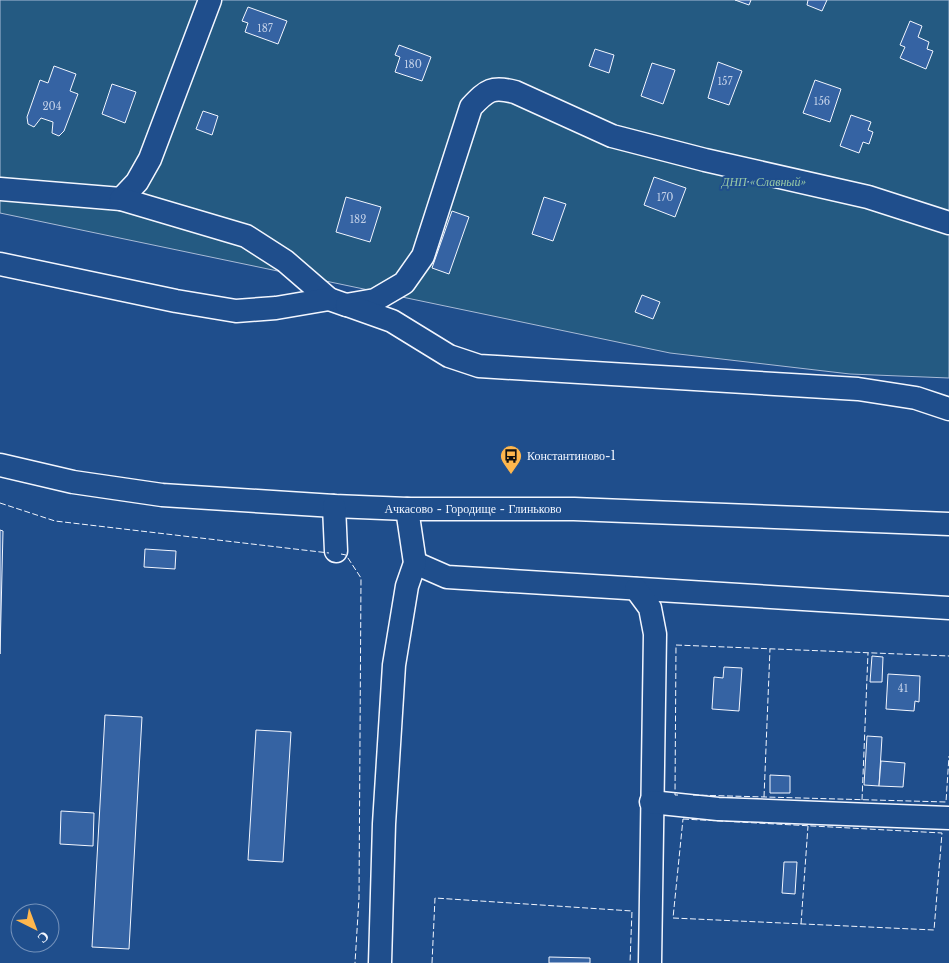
<svg xmlns="http://www.w3.org/2000/svg" width="949" height="963" viewBox="0 0 949 963" font-family="'Libre Baskerville',serif">
  <rect width="100%" height="100%" fill="#1f4e8c"/>
  <polygon fill="#245a82" stroke="#a8bbd7" points="0,0 949,0 949,378 850,374 670,353 0,213"/>
  <g fill="#3563a3" stroke="#f2f6ff">
    <polygon points="735,0 751,0 749,5"/>
    <polygon points="808,0 827,0 822,11 807,5"/>
    <polygon points="248,7 287,21 278,44 245,32 248,23 242,21"/>
    <polygon points="910,21 922,26 918,37 929,42 927,49 933,51 926,69 900,58 905,47 900,45"/>
    <polygon points="399,45 431,57 422,81 395,72 400,57 395,55"/>
    <polygon points="595,49 614,55 609,73 589,66"/>
    <polygon points="718,62 742,71 729,105 708,98"/>
    <polygon points="652,63 675,70 663,104 641,96"/>
    <polygon points="54,66 76,74 70,91 78,94 64,131 59,136 52,133 53,122 41,118 34,127 28,124 27,117 40,80 48,83"/>
    <polygon points="815,80 841,89 830,122 803,113"/>
    <polygon points="112,84 136,92 125,123 102,114"/>
    <polygon points="203,111 218,116 212,135 196,129"/>
    <polygon points="851,115 871,122 868,130 873,132 869,144 863,142 859,153 840,146"/>
    <polygon points="654,177 686,188 675,217 644,205"/>
    <polygon points="346,197 381,207 370,242 336,232"/>
    <polygon points="544,197 566,204 553,241 532,234"/>
    <polygon points="452,211 469,217 449,274 432,268"/>
    <polygon points="642,295 660,302 653,319 635,312"/>
    <polygon points="0,530 3,531 0,654"/>
    <polygon points="145,549 176,551 175,569 144,567"/>
    <polygon points="872,656 883,657 882,682 870,682"/>
    <polygon points="724,667 742,668 739,711 712,709 714,677 723,678"/>
    <polygon points="888,674 920,676 919,702 915,701 914,711 886,709"/>
    <polygon points="105,715 142,717 129,949 92,947"/>
    <polygon points="256,730 291,732 283,862 248,860"/>
    <polygon points="867,736 882,737 879,786 864,785"/>
    <polygon points="881,761 905,763 903,787 879,786"/>
    <polygon points="770,775 790,776 790,793 770,793"/>
    <polygon points="61,811 94,813 93,846 60,844"/>
    <polygon points="784,862 797,862 795,894 782,893"/>
    <polygon points="549,957 590,958 590,963 549,963"/>
  </g>
  <g fill="none" stroke-linecap="round" stroke-linejoin="round">
    <g stroke="#f2f6ff" stroke-width="25">
      <g id="minor">
        <polyline points="0,189 121,199 137,182 150,159 210,0"/>
        <path d="M121 199 246 236 285 261 329 299 346 305 375 300 404 283 423 256 471 107C487 90 492 86 515 92L612 136 705 160 868 197 949 223"/>
        <polyline points="0,264 176,301 236,311 276,308 329,299"/>
        <polyline points="347,305 392,321 449,356 479,366 858,389 916,398 949,409"/>
        <polyline points="0,465 73,482 162,495 334,506 407,509 574,509 949,524"/>
        <polyline points="334,506 336,551"/>
        <polyline points="415,563 447,577 949,608"/>
        <polyline points="636,589 650,608 655,634 650,963"/>
        <polyline points="651,802 718,809 949,818"/>
        <polyline points="380,963 384,824 394,665 407,586 415,563 407,509"/>
      </g>
    </g>
    <use href="#minor" stroke="#1f4e8c" stroke-width="22"/>
    <g stroke="#f2f6ff" stroke-width="1" stroke-dasharray="6 2.5" stroke-linecap="butt">
      <polyline points="0,503 55,521 329,553"/>
      <polyline points="341,554 346,555 361,578 359,898 355,963"/>
      <polyline points="678,795 675,795 676,645 949,656"/>
      <polyline points="693,795 946,802 949,756"/>
      <polyline points="764,797 770,649"/>
      <polyline points="862,800 868,653"/>
      <polygon points="683,819 942,833 934,930 673,918"/>
      <polyline points="801,924 808,826"/>
      <polyline points="432,963 435,898 632,911 630,963"/>
    </g>
  </g>
  <defs>
    <g id="bus-pin" transform="scale(1.125)"><path d="M0 17L-7.5 6A9.5 9.5 0 1 1 7.5 6Z" fill="#ffb74d" stroke="#1f4e8c"/><path d="M-5-6H5V4H4V6H2V4H-2V6H-4V4H-5ZM-3.5-4V0h7V-4ZM-3.5 1.2v1.5H-2V1.2ZM2 1.2v1.5H3.5V1.2Z" fill="#111"/></g>
  </defs>
  <g fill-rule="evenodd">
    <use href="#bus-pin" x="511" y="456"/>
  </g>
  <g text-anchor="middle" stroke-width="4" stroke-linejoin="round" paint-order="stroke">
    <g font-size="10" fill="#c3d1e8">
      <text x="265" y="32">187</text>
      <text x="413" y="68">180</text>
      <text x="725" y="85">157</text>
      <text x="822" y="105">156</text>
      <text x="52" y="110">204</text>
      <text x="665" y="201">170</text>
      <text x="358" y="223">182</text>
      <text x="903" y="692">41</text>
    </g>
    <g font-size="12" font-style="italic" fill="#97c8a6" stroke="#1f4e8c">
      <text x="764" y="186">ДНП «Славный»</text>
    </g>
    <g font-size="12" fill="#f2f6ff" stroke="#1f4e8c" text-anchor="start">
      <text x="527" y="460">Константиново-1</text>
    </g>
    <g font-size="12" fill="#f2f6ff" stroke="#1f4e8c">
      <text x="473" y="513">Ачкасово - Городище - Глиньково</text>
    </g>
  </g>
  <g transform="translate(35 928) rotate(138)"><circle r="24" fill="#1f4e8c" stroke="#7391ba"/>
  <path d="M0-4L9 19L0 12L-9 19Z" fill="#ffb74d"/>
  <text y="-8" font-size="14" font-weight="bold" text-anchor="middle" fill="#f2f6ff">С</text>
  </g>
</svg>
